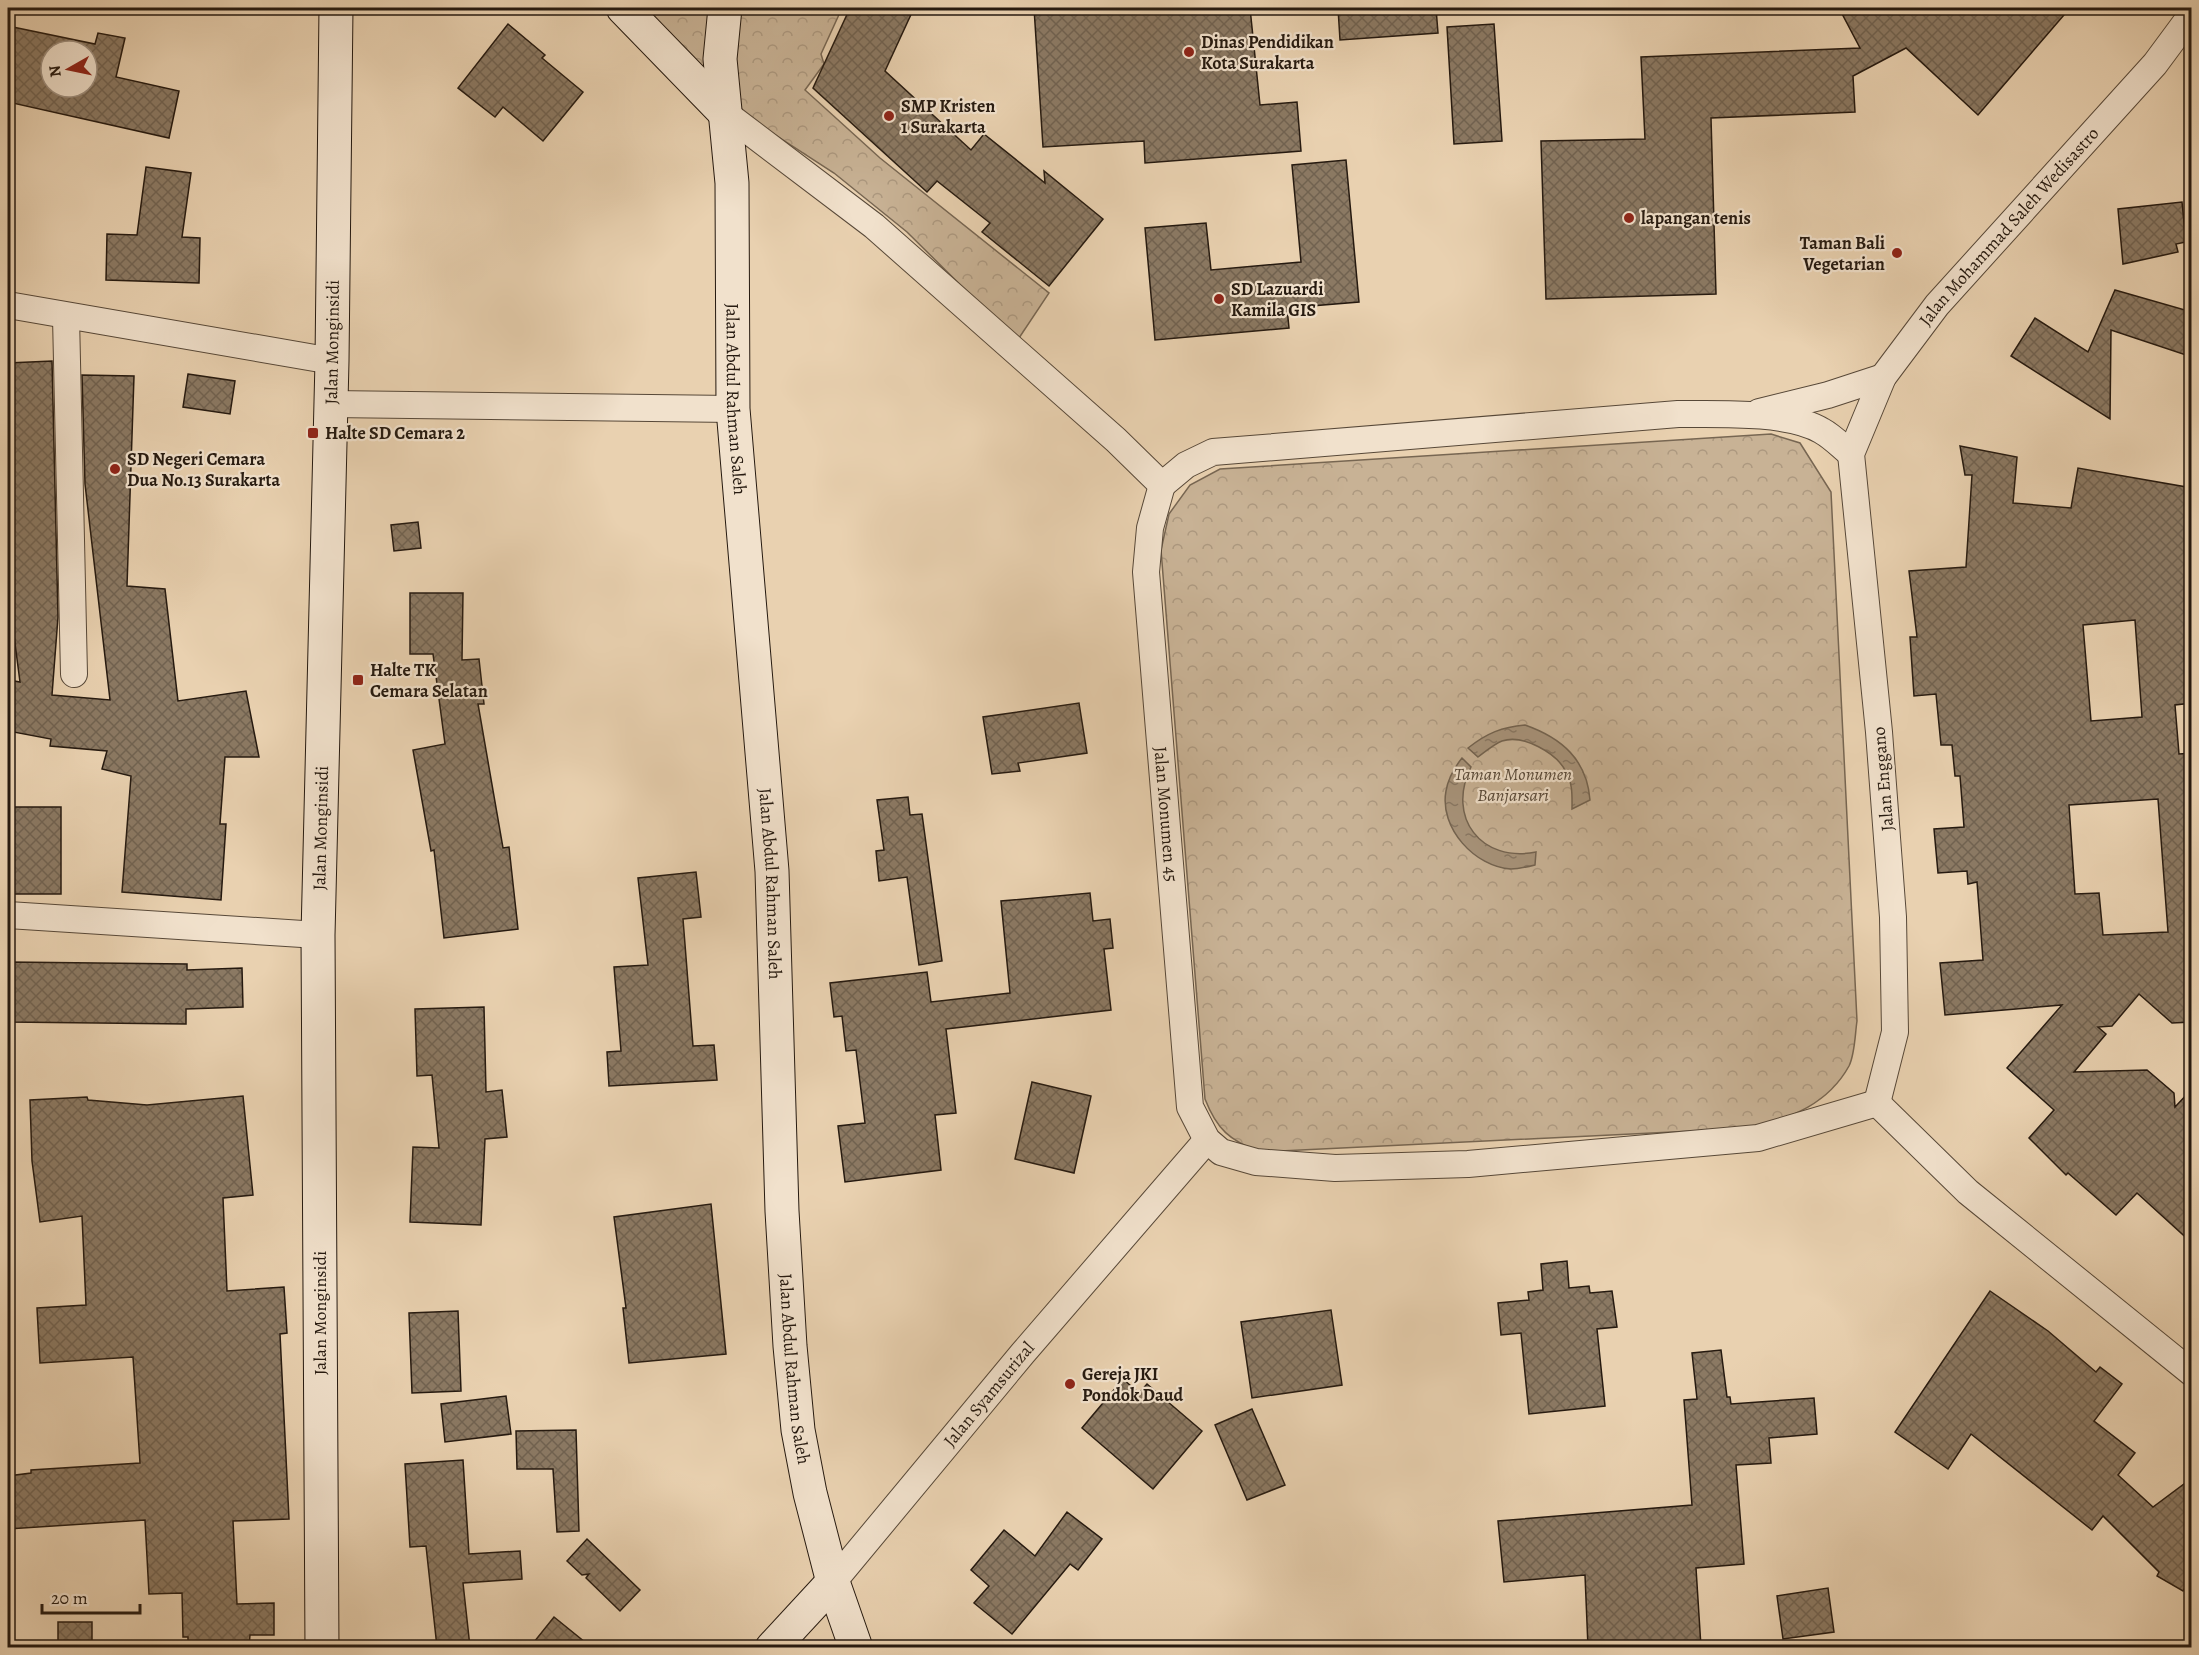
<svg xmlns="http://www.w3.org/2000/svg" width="2199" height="1655" viewBox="0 0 2199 1655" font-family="Alegreya,serif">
  <defs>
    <pattern id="forest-crowns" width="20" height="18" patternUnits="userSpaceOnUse" patternTransform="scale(1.5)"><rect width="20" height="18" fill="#c8b295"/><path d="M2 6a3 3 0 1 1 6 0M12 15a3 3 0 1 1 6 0" fill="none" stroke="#ac987f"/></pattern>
    <pattern id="water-ripples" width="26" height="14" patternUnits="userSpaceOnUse" patternTransform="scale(1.5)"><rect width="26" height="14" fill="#a7937a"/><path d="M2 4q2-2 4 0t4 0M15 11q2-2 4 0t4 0" fill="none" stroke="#887763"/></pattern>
    <pattern id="building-cross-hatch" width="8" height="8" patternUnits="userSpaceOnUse" patternTransform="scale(1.5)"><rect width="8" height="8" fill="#8b7963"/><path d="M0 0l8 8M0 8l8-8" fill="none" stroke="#716250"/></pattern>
  </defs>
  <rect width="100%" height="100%" fill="#e9d1b0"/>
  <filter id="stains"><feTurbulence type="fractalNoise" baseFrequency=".00333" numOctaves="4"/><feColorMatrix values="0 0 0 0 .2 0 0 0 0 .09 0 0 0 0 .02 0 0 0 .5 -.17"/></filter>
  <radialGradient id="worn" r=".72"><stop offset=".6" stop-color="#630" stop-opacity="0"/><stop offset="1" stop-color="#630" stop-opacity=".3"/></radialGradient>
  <g fill="url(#forest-crowns)" stroke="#776652" stroke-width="1.5">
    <polygon points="623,8 719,8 719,101"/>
    <polygon points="741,8 842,8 821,54 824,64 805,90 880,158 1049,293 1017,341 907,232 834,173 735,109 736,32"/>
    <path d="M1771 434 1800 443 1831 492 1857 1021C1855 1034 1855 1054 1849 1066 1828 1104 1792 1117 1754 1128L1259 1152C1230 1140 1217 1130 1205 1099L1161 550 1169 514 1190 485 1220 469Z"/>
  </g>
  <g fill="url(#water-ripples)" stroke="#736350" stroke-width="1.5">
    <path d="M1525 725C1562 738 1587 760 1590 800L1572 809C1572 796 1573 784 1566 772 1557 753 1523 734 1502 741 1494 744 1485 752 1478 757L1468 748C1487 733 1502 727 1525 725Z"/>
    <path d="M1462 758 1471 767C1446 817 1481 863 1536 852L1535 865C1527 867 1519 869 1511 869 1475 867 1439 828 1446 791 1448 779 1454 768 1462 758Z"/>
  </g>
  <g fill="url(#building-cross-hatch)" stroke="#261a10" stroke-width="1.5" fill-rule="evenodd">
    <polygon points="850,8 914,8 885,71 971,150 984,134 1045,183 1044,171 1103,219 1049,286 982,232 990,223 937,181 927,192 813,88"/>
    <polygon points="1034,8 1250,8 1260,105 1297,102 1301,151 1145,163 1144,141 1043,147"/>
    <polygon points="1338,8 1436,8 1438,33 1340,40"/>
    <polygon points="1839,8 2070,8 1978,115 1906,48 1853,76 1855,112 1711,118 1716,294 1546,299 1541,141 1645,139 1641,57 1860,48"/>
    <polygon points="508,24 545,55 542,58 583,92 543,141 503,107 495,117 458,88"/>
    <polygon points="1494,24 1502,141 1454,144 1447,27"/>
    <path d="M8 26 95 44 98 33 125 38 116 77 179 91 169 138 8 102ZM51 51H87V87H51Z"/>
    <polygon points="1346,160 1359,302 1287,308 1289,328 1155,340 1145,228 1206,223 1211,270 1301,262 1292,165"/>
    <polygon points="146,167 191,173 182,237 200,238 199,283 106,280 107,234 137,235"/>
    <polygon points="2182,202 2186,242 2176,244 2178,252 2123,264 2118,209"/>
    <polygon points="2115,290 2192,312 2192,357 2111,330 2110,419 2011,356 2035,318 2088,352"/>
    <polygon points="52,361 58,617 52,695 110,700 85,484 82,375 134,376 127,586 165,589 178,701 246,691 259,757 225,757 220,824 226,824 221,900 122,892 131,776 102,769 107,751 50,746 51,739 8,731 8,680 20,682 10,605 8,542 8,363"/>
    <polygon points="188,374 235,381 230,414 183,407"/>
    <path d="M1960 446 2017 457 2013 503 2071 508 2078 468 2192 488V703L2175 705 2179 754 2192 753V1022L2172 1023 2139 994 2112 1026 2098 1027 2106 1034 2074 1072 2147 1070 2174 1093 2175 1107 2192 1089V1243L2137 1193 2116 1215 2068 1173 2066 1175 2029 1138 2054 1110 2007 1068 2062 1005 1945 1015 1940 963 1983 960 1977 882 1968 884 1967 871 1938 873 1934 829 1964 827 1960 776H1955L1952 745H1941L1936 694 1914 696 1910 637H1917L1909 571 1966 567 1972 475H1965ZM2135 620 2142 717 2091 721 2083 625ZM2158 799 2168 932 2103 935 2099 893 2075 894 2069 805Z"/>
    <polygon points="418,522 421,548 394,551 391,525"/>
    <polygon points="410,593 463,593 462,660 479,659 484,704 478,704 503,848 509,847 518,929 444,938 434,850 431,851 413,750 445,744 433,654 410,654"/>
    <polygon points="1079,703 1087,753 1018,763 1020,771 992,774 983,717"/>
    <polygon points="908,797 910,815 922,814 942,961 919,965 907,877 879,881 876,851 884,850 877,800"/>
    <rect x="8" y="807" width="53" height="87"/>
    <polygon points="696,872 701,917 683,919 693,1046 714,1045 717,1080 609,1086 607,1052 621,1051 614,967 648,965 638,878"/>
    <polygon points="1090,893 1093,921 1110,919 1113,948 1104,949 1111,1010 946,1029 956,1113 935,1115 941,1170 845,1182 838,1126 865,1123 856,1050 846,1051 842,1016 834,1017 830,983 927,972 931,1002 1010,993 1001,901"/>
    <polygon points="8,962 187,964 187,970 242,968 243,1007 186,1009 186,1024 8,1022"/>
    <polygon points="484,1007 486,1092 502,1090 507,1137 485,1139 481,1225 410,1222 413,1147 439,1148 432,1075 417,1076 415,1009"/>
    <polygon points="1032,1082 1091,1096 1074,1173 1015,1159"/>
    <polygon points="243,1096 253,1195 223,1198 227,1291 284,1287 287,1333 280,1334 289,1519 233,1521 237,1604 274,1603 274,1635 250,1635 249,1647 188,1647 188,1637 183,1637 182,1593 149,1594 145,1520 8,1529 8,1476 31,1473 31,1470 140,1463 133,1357 40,1363 37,1308 86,1305 82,1216 40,1222 32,1161 30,1100 87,1097 88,1100 147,1105"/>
    <polygon points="711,1204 726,1354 629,1363 623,1308 626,1308 614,1217"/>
    <polygon points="1567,1261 1569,1288 1589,1286 1590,1293 1612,1291 1617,1327 1597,1329 1605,1406 1529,1414 1521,1333 1501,1335 1498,1303 1529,1300 1528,1292 1543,1290 1541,1264"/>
    <polygon points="1990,1291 2048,1331 2096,1372 2100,1367 2122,1384 2094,1421 2135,1453 2118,1475 2153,1507 2192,1478 2192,1575 2183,1591 2157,1576 2159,1572 2103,1516 2092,1530 1971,1434 1948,1469 1895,1432"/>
    <polygon points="1331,1310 1342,1385 1252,1398 1241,1322"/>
    <polygon points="458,1311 461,1391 412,1393 409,1313"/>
    <polygon points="1721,1350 1727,1397 1730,1397 1731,1404 1814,1398 1817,1434 1769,1438 1771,1463 1736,1465 1744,1564 1696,1568 1701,1647 1588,1647 1585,1575 1504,1582 1498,1521 1692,1505 1684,1400 1697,1399 1692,1353"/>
    <polygon points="1123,1379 1139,1393 1147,1384 1202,1431 1153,1489 1082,1428"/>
    <polygon points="506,1396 511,1434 445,1442 441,1404"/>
    <polygon points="1252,1409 1285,1485 1247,1500 1215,1425"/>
    <polygon points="576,1430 579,1531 557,1532 553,1469 517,1469 516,1431"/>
    <polygon points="463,1460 469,1554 520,1551 522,1579 463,1583 470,1647 437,1647 426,1546 410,1547 405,1464"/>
    <polygon points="1067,1512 1102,1539 1078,1570 1070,1564 1012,1634 974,1603 989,1586 971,1570 1004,1530 1035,1556"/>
    <polygon points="587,1539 640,1590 620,1611 586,1578 589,1574 582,1575 567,1561"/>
    <polygon points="1828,1588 1834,1632 1783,1639 1777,1596"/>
    <polygon points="554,1617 591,1647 530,1647"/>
    <rect x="58" y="1622" width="34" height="25"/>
  </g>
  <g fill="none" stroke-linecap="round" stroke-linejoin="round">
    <g stroke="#574838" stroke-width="28">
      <g id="minor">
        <polyline points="725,113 874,226 1116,440 1162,485"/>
        <polyline points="8,305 332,361"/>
        <polyline points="66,317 74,674"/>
        <polyline points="331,404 733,409"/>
        <polyline points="1759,412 1828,395 1883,377"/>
        <path id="s1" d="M1162 485 1150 528 1146 572 1190 1107 1207 1140 1221 1152 1256 1162 1335 1168 1468 1164 1758 1138 1877 1103"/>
        <path d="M1162 485 1186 465 1213 452 1678 414C1716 414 1790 411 1822 431 1833 437 1842 447 1851 454"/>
        <polyline points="8,915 318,935"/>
        <path id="s2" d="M1877 1103 1895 1032 1893 917 1879 732 1851 454 1883 377 1937 305 2155 64 2192 14"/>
        <polyline points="1877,1103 1968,1192 2192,1373"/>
        <path id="s3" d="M833 1582 1023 1353 1207 1140"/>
      </g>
    </g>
    <g stroke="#261a10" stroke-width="35">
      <g id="secondary">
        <polyline points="623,8 725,113"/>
        <path id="s4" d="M725 8 720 59 732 183 733 409 772 871 782 1211 790 1346 798 1430 810 1493 833 1582 856 1648"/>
        <path id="s5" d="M322 1648 318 935 332 361 336 8"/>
        <polyline points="772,1648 833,1582"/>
      </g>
    </g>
    <use href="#minor" stroke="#f1e1cc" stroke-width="26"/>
    <use href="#secondary" stroke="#f1e1cc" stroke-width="33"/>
  </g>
  <g fill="#8f2418" stroke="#f1e1cc" stroke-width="2">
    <circle cx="1189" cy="52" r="6"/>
    <circle cx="889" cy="116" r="6"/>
    <circle cx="1629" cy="218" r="6"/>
    <circle cx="1897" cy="253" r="6"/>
    <circle cx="1219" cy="299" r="6"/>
    <rect x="307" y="427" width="12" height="12" rx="3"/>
    <circle cx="115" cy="469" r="6"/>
    <rect x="352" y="674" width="12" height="12" rx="3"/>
    <circle cx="1070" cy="1384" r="6"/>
  </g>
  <g text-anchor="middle" stroke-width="4.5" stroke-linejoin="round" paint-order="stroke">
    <g font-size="18" font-weight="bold" fill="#261a10" stroke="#f1e1cc" text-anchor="start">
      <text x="1201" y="48">Dinas Pendidikan<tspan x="1201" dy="21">Kota Surakarta</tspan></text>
      <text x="901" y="112">SMP Kristen<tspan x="901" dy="21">1 Surakarta</tspan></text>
      <text x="1641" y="224">lapangan tenis</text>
      <text x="1885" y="249" text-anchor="end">Taman Bali<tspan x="1885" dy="21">Vegetarian</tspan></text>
      <text x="1231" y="295">SD Lazuardi<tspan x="1231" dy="21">Kamila GIS</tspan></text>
      <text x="325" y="439">Halte SD Cemara 2</text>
      <text x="127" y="465">SD Negeri Cemara<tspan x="127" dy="21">Dua No.13 Surakarta</tspan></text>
      <text x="370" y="676">Halte TK<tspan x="370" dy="21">Cemara Selatan</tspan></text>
      <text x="1082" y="1380">Gereja JKI<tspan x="1082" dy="21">Pondok Daud</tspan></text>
    </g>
    <g font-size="18" fill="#261a10" stroke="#f1e1cc">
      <text dy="6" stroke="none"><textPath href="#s2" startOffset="933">Jalan Mohammad Saleh Wedisastro</textPath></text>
      <text dy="6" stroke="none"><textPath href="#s5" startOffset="1306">Jalan Monginsidi</textPath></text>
      <text dy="6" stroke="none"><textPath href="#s4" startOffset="392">Jalan Abdul Rahman Saleh</textPath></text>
      <text transform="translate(1883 779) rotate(-95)" y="6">Jalan Enggano</text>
      <text dy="6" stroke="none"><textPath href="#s1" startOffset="332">Jalan Monumen 45</textPath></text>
      <text dy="6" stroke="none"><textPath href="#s5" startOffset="820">Jalan Monginsidi</textPath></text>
      <text dy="6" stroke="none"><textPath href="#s4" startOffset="878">Jalan Abdul Rahman Saleh</textPath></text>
      <text transform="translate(320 1313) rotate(-90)" y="6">Jalan Monginsidi</text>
      <text dy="6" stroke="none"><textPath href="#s4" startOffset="1364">Jalan Abdul Rahman Saleh</textPath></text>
      <text dy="6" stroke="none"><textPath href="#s3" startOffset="244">Jalan Syamsurizal</textPath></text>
    </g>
    <g font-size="18" font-style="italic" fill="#574838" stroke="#f1e1cc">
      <text x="1513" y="780">Taman Monumen<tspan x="1513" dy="21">Banjarsari</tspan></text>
    </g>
  </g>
  <rect width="2199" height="1655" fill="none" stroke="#e9d1b0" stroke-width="30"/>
  <rect x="9" y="9" width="2181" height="1637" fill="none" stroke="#261a10" stroke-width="3"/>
  <rect x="15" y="15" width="2169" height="1625" fill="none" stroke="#261a10" stroke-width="1.5"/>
  <g transform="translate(69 69) rotate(261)"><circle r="28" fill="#f1e1cc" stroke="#a09181" stroke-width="1.5"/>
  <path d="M0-4.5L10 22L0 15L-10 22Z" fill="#8f2418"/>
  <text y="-9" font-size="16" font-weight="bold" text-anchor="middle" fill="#261a10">N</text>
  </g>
  <path d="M42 1604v9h98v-9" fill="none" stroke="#261a10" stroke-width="3"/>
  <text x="51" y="1604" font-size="18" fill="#261a10" stroke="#f1e1cc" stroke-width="4.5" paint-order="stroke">20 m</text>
  <rect width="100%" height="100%" filter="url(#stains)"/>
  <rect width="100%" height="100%" fill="url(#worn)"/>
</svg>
